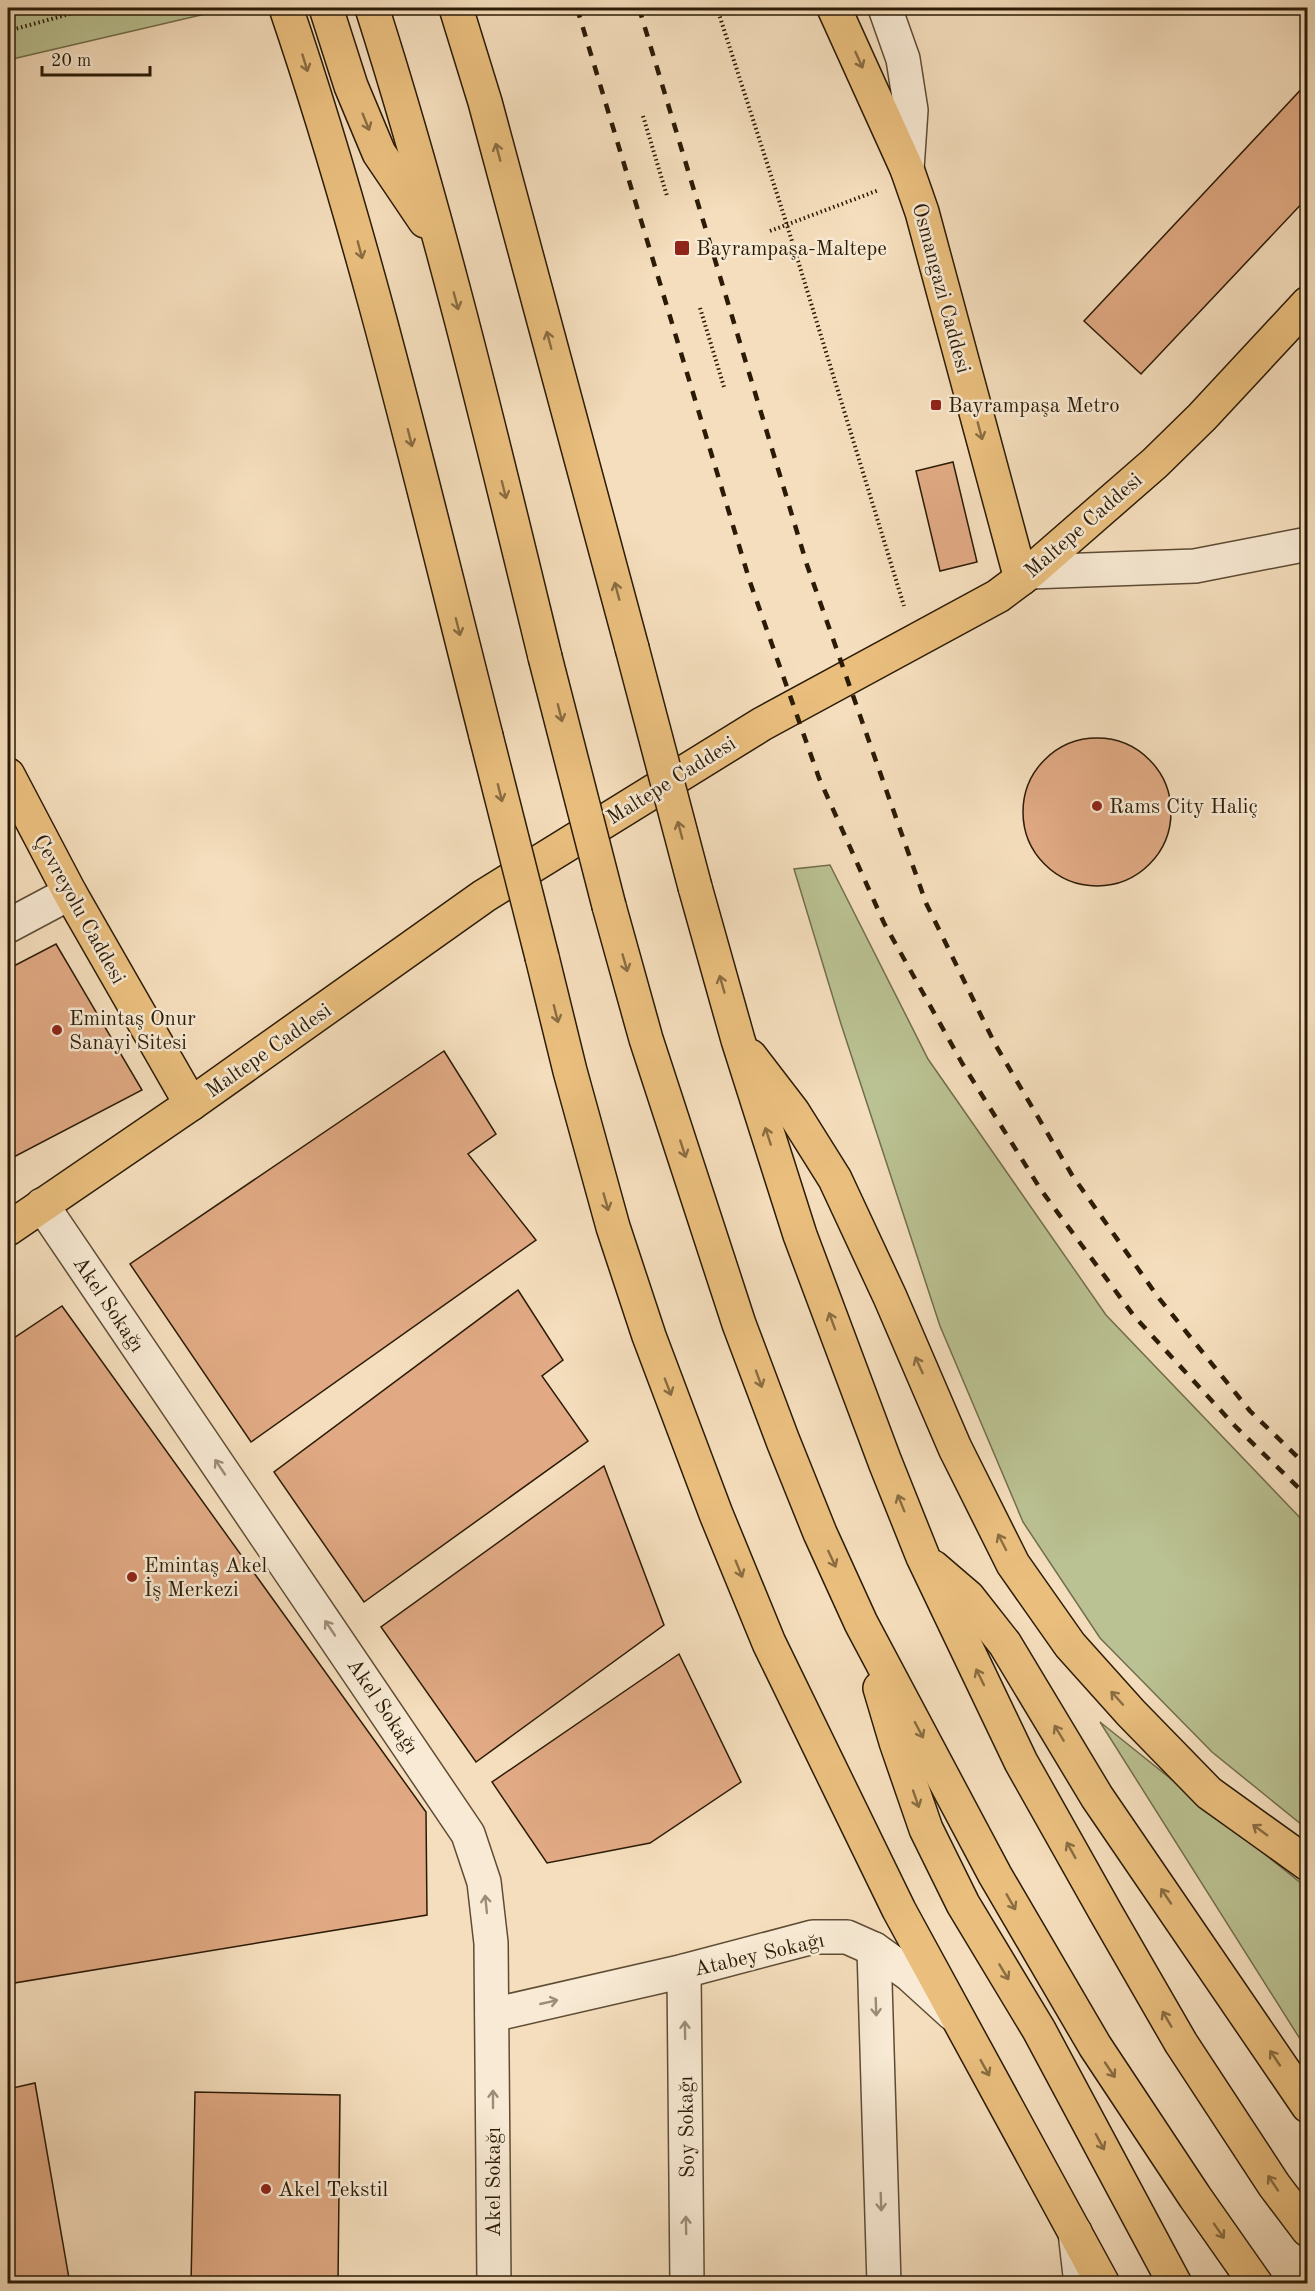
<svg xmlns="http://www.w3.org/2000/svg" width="1315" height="2291" viewBox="0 0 1315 2291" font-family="'Old Standard TT',serif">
  <rect width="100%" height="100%" fill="#f5debd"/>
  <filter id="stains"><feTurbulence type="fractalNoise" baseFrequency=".00333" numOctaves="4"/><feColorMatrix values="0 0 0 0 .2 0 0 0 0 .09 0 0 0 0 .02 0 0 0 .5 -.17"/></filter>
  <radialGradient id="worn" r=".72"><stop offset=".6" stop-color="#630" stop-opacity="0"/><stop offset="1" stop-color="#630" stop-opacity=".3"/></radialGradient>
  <g fill="#bac192" stroke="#726e4c" stroke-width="1.5">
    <polygon points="8,8 231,8 8,60"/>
    <polygon points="830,865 928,1059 1106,1315 1307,1525 1307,1829 1212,1752 1100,1638 1023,1522 940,1326 841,1024 794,869"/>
    <polygon points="1100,1722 1307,1888 1307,2050"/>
  </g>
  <g fill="#e1aa84" stroke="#2b1b06" stroke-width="1.5">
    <polygon points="1308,82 1308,197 1141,374 1084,321"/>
    <polygon points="953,462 977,562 940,571 916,471"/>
    <circle cx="1097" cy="812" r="74"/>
    <polygon points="56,944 142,1090 8,1160 8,969"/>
    <polygon points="444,1051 496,1134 468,1154 536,1240 251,1442 130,1264"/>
    <polygon points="518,1290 563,1360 542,1376 588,1441 364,1602 274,1472"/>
    <polygon points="62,1306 426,1812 427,1915 8,1984 8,1342"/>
    <polygon points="604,1466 664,1625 476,1762 381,1627"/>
    <polygon points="679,1654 741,1782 650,1843 547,1863 492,1782"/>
    <polygon points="35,2083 70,2284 8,2284 8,2089"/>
    <polygon points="195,2092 340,2095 338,2284 191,2284"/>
  </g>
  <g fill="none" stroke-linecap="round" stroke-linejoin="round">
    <g stroke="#5e4c34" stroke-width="36">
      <g id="minor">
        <polyline points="885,8 903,59 911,110 907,169"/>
        <polyline points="1030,572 1195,566 1308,544"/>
        <polyline points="8,926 70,893"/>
        <polyline points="42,1205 468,1834 484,1882 491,1943 494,2284"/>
        <polyline points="874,1949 884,2284"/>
        <polyline points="684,1971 687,2284"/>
        <polyline points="492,2015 684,1971 813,1937 847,1937 874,1949 909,1974 953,2014"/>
        <polyline points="1075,2232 1081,2284"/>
      </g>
    </g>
    <g stroke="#2b1b06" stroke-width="36">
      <g id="major">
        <polyline points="834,8 907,169 922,212 1021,579"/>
        <polyline points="8,775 70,893 191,1104"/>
        <polyline points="8,1229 191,1104 484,896 762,724 998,596 1030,572 1155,463 1202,417 1308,303"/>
      </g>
    </g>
    <g stroke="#2b1b06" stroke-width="36">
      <g id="highway">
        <path d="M286 8C367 246 424 492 486 736"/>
        <polyline points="326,8 351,86 379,153 425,221"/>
        <path d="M372 8C440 221 492 439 545 657"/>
        <polyline points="456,8 485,102 632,648"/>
        <polyline points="695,887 738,1040 800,1235 885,1462 923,1557 1021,1762 1106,1913 1181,2043 1274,2185 1308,2230"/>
        <polyline points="609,906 646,1039 739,1324 783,1441 820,1533 861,1623 995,1875 1095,2046 1195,2197 1256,2284"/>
        <polyline points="542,957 570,1071 613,1227 649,1336 716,1514 769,1643 899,1910 1103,2284"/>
        <polyline points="750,1056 793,1112 835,1179 890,1297 955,1448 1013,1564 1070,1645 1131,1713 1209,1793 1308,1864"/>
        <polyline points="933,1567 968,1597 1005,1644 1097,1797 1308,2106"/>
        <polyline points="880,1688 896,1742 926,1829 963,1904 1039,2030 1175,2284"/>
      </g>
    </g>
    <g stroke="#2b1b06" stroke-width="4" stroke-dasharray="1.5 3" stroke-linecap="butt">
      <polyline points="717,8 787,225 904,606"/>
      <polyline points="8,31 91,8"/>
      <polyline points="643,116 667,196"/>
      <polyline points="770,231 879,190"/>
      <polyline points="700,308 724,387"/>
    </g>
    <use href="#minor" stroke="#f8ead4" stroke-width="33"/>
    <use href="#major" stroke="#eabf7e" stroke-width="33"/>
    <use href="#highway" stroke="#eabf7e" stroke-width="33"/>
    <g stroke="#2b1b06" stroke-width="4.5" stroke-dasharray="10 10" stroke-linecap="butt">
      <polyline points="577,8 750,582 819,778 884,923 962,1063 1041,1190 1134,1316 1235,1426 1308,1497"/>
      <polyline points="639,8 807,565 926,903 995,1044 1072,1175 1158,1297 1250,1411 1308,1467"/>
    </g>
    <g stroke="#2b1b06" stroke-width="36" stroke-linecap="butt">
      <g id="highway-bridge">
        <polyline points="632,648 695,887"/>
        <polyline points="545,657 609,906"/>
        <polyline points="486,736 542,957"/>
      </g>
    </g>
    <use href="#highway-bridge" stroke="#eabf7e" stroke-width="33"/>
  </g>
  <defs><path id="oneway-shaft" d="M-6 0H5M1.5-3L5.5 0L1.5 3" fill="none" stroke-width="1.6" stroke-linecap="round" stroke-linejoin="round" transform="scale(1.5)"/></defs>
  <g stroke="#8a6d42">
    <use href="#oneway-shaft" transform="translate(859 60) rotate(66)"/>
    <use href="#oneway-shaft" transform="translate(305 63) rotate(73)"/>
    <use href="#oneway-shaft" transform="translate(366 122) rotate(68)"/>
    <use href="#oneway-shaft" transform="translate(498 152) rotate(-105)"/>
    <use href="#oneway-shaft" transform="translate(360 250) rotate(75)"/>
    <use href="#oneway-shaft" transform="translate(456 301) rotate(75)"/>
    <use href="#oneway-shaft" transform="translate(549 340) rotate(-105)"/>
    <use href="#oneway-shaft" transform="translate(980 431) rotate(75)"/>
    <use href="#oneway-shaft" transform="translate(410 438) rotate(76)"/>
    <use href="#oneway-shaft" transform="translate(504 490) rotate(76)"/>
    <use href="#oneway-shaft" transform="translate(617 591) rotate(-105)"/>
    <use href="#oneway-shaft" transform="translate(458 627) rotate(76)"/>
    <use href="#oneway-shaft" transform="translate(560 713) rotate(76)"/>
    <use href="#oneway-shaft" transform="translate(500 793) rotate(76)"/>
    <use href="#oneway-shaft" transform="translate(680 830) rotate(-105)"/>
    <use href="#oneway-shaft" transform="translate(625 963) rotate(74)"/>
    <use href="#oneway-shaft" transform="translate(722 984) rotate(-106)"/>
    <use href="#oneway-shaft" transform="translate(556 1014) rotate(76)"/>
    <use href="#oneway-shaft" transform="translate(768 1136) rotate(-108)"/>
    <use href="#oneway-shaft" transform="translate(683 1149) rotate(72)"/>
    <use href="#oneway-shaft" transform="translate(606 1202) rotate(74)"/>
    <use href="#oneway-shaft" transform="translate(832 1321) rotate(-110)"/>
    <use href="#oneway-shaft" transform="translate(919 1365) rotate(-114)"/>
    <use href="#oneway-shaft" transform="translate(759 1379) rotate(70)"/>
    <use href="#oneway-shaft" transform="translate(668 1387) rotate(69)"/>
    <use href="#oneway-shaft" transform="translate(901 1503) rotate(-112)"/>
    <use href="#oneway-shaft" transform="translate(1002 1542) rotate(-117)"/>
    <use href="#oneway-shaft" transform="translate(832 1559) rotate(65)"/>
    <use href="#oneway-shaft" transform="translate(739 1569) rotate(68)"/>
    <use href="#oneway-shaft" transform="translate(980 1677) rotate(-116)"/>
    <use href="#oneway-shaft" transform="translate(1117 1698) rotate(-132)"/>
    <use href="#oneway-shaft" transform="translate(919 1730) rotate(62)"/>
    <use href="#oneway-shaft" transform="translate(1059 1733) rotate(-121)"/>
    <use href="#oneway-shaft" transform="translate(916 1799) rotate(71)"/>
    <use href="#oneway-shaft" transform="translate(1260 1830) rotate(-144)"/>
    <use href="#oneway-shaft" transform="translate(1071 1850) rotate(-119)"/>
    <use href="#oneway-shaft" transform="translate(1166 1896) rotate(-124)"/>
    <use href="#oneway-shaft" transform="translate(1011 1902) rotate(60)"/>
    <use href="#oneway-shaft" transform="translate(1004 1972) rotate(59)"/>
    <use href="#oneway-shaft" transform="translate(1167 2019) rotate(-120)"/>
    <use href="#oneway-shaft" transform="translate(1275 2058) rotate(-124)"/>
    <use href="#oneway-shaft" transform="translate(985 2068) rotate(61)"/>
    <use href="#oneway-shaft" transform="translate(1110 2070) rotate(56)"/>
    <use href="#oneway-shaft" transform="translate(1100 2142) rotate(62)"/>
    <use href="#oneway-shaft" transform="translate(1273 2183) rotate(-124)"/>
    <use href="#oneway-shaft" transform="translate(1219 2231) rotate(55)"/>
  </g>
  <g stroke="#9c8d77">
    <use href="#oneway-shaft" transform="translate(220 1467) rotate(-124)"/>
    <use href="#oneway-shaft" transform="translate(330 1628) rotate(-124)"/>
    <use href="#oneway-shaft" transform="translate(486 1904) rotate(-96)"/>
    <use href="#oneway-shaft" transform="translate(549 2002) rotate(-13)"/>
    <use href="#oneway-shaft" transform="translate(876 2007) rotate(88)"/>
    <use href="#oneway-shaft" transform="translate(685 2030) rotate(-91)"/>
    <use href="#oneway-shaft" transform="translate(493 2099) rotate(-90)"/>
    <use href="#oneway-shaft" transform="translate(881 2202) rotate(88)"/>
    <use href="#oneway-shaft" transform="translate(686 2225) rotate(-91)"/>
  </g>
  <g fill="#8f2418" stroke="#f8ead4" stroke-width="2">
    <rect x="674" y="240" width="16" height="16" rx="3"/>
    <rect x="930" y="399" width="12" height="12" rx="3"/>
    <circle cx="1097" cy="806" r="6"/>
    <circle cx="57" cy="1030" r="6"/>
    <circle cx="132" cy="1577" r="6"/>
    <circle cx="266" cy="2189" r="6"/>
  </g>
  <g text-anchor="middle" stroke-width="5" stroke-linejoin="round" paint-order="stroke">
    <g font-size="21" fill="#2b1b06" stroke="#f8ead4" text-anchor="start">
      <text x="696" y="255">Bayrampaşa-Maltepe</text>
      <text x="948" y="412">Bayrampaşa Metro</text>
      <text x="1109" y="813">Rams City Haliç</text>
      <text x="69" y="1025">Emintaş Onur<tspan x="69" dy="24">Sanayi Sitesi</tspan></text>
      <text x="144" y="1572">Emintaş Akel<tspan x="144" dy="24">İş Merkezi</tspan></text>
      <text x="278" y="2196">Akel Tekstil</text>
    </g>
    <g font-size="21" fill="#2b1b06" stroke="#f8ead4">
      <text transform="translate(942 288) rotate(75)" y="7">Osmangazi Caddesi</text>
      <text transform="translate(1083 525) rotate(-41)" y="7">Maltepe Caddesi</text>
      <text transform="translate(671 780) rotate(-32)" y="7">Maltepe Caddesi</text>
      <text transform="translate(80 909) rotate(61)" y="7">Çevreyolu Caddesi</text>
      <text transform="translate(268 1050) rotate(-35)" y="7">Maltepe Caddesi</text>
      <text transform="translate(109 1304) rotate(56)" y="7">Akel Sokağı</text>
      <text transform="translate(383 1706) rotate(56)" y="7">Akel Sokağı</text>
      <text transform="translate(759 1954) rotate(-13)" y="7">Atabey Sokağı</text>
      <text transform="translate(686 2127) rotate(-91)" y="7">Soy Sokağı</text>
      <text transform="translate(493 2182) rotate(-90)" y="7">Akel Sokağı</text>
    </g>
  </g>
  <rect width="1315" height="2291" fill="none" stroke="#f5debd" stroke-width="30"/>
  <rect x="9" y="9" width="1297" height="2273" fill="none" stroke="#2b1b06" stroke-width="3"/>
  <rect x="15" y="15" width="1285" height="2261" fill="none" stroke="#2b1b06" stroke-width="1.5"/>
  <path d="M42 66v9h108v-9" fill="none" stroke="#2b1b06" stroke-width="3"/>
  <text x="51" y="66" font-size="18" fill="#2b1b06" stroke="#f8ead4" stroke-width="4.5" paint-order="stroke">20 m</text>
  <rect width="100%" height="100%" filter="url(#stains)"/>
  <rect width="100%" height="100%" fill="url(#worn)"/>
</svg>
